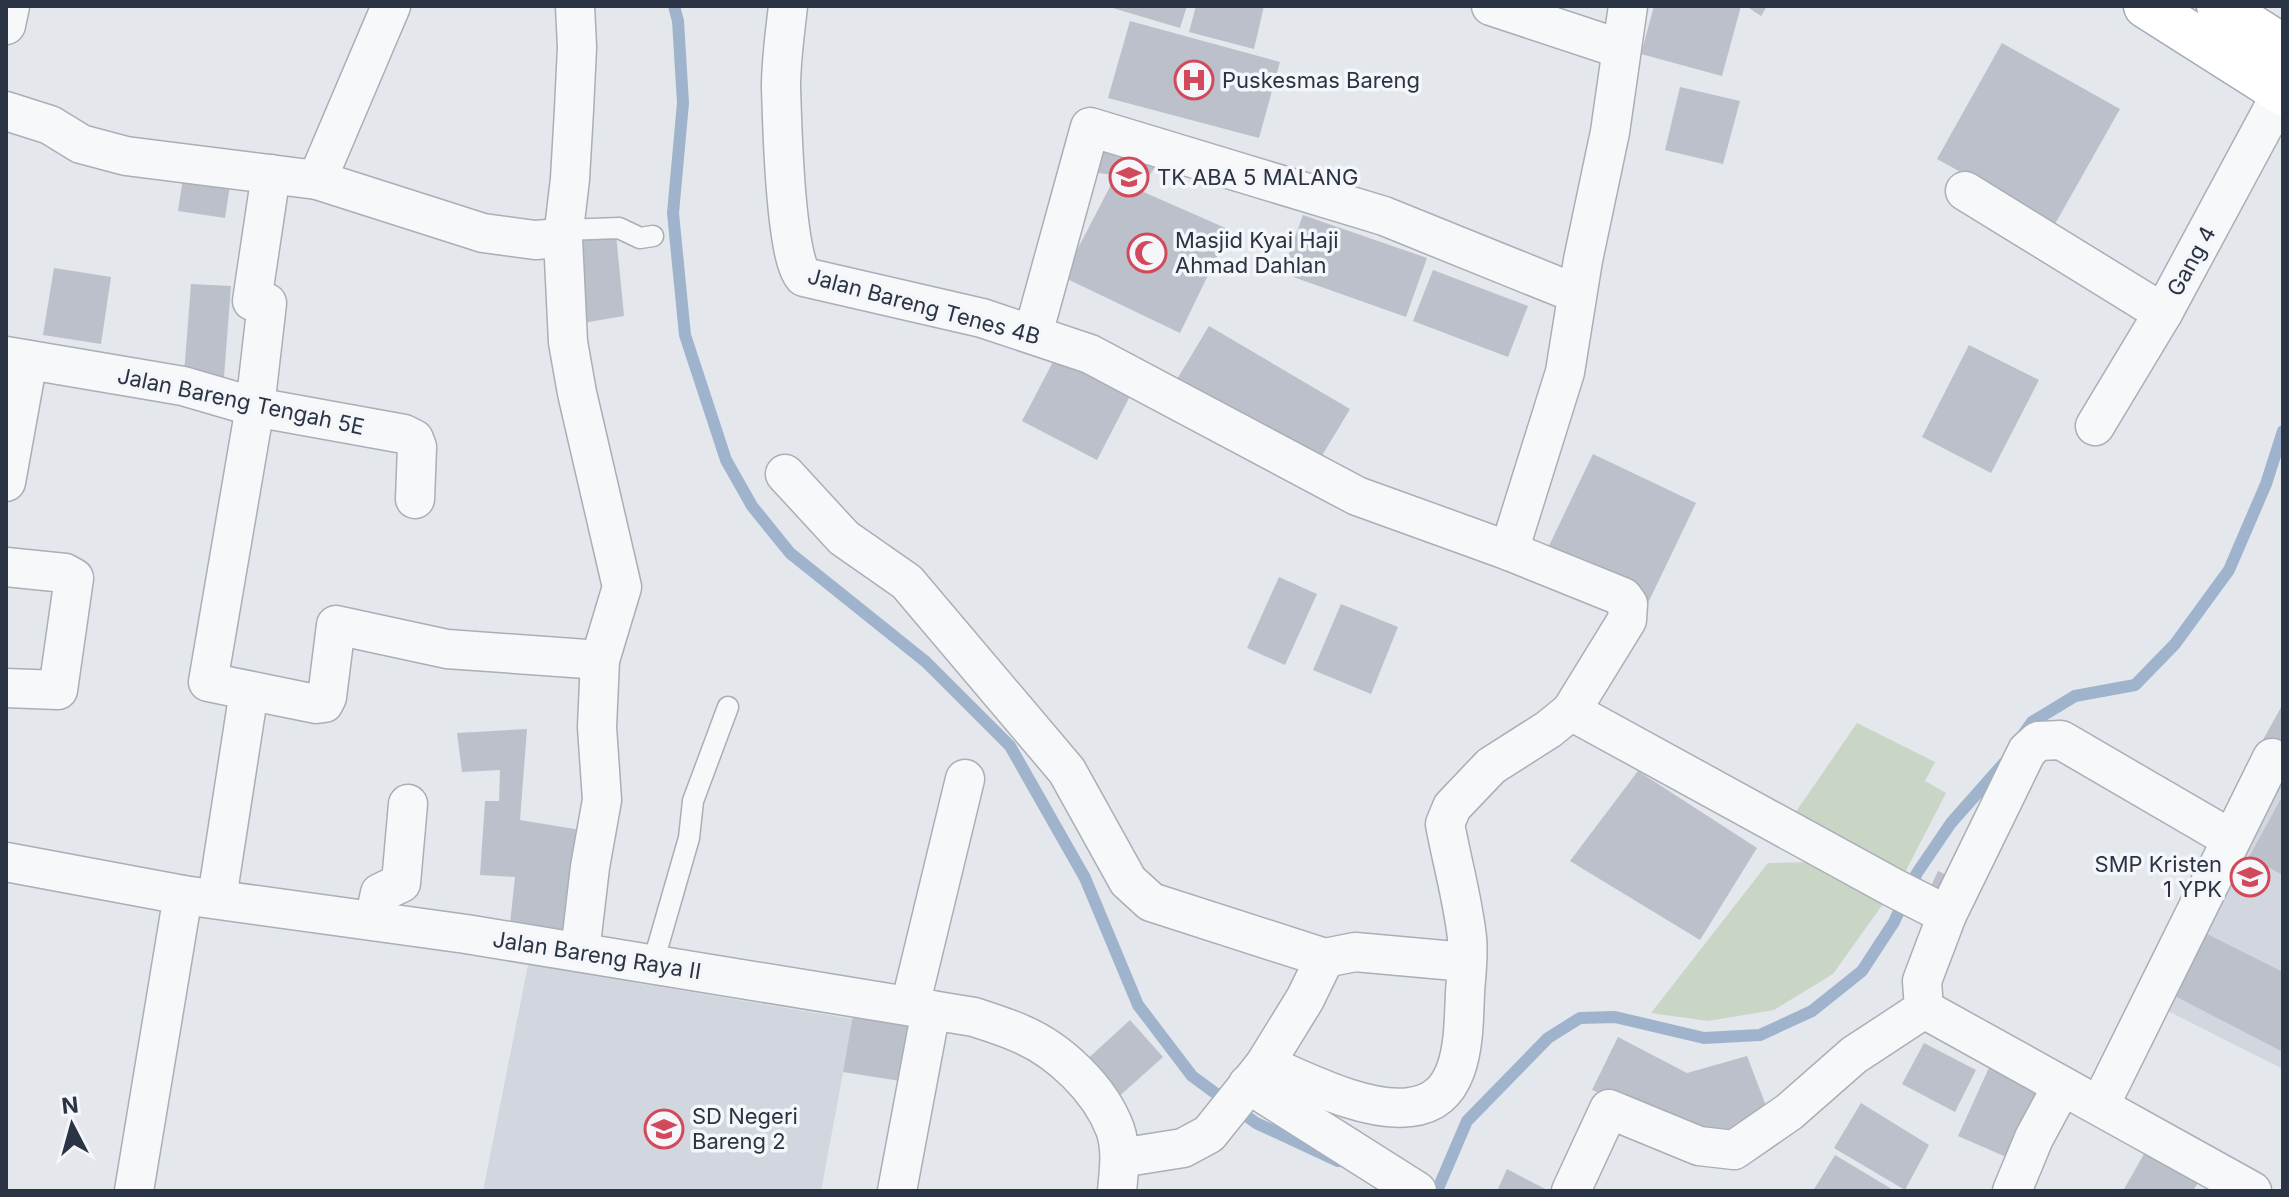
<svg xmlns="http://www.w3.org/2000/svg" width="2289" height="1197" viewBox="0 0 2289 1197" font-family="Inter,sans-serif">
  <rect width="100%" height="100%" fill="#e4e7ec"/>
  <g fill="#d2d6de">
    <polygon points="2283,738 2283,1069 2158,1006"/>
    <polygon points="528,965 853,1019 821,1191 483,1191"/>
  </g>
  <g fill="#c9d6c5">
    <polygon points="1857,723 1935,762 1925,781 1946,793 1902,878 1793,816"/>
    <polygon points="1816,862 1888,897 1833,974 1774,1010 1708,1021 1651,1013 1768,863"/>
  </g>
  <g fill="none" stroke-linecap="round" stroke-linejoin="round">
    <g stroke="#9fb4cc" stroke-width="12">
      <polyline points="674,6 678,21 683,103 673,213 685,335 726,460 752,506 790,553 926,662 1010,746 1085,878 1138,1005 1192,1076 1256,1123 1338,1161"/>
      <polyline points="2021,738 2032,722 2075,696 2135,685 2175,644 2229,570 2266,484 2283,431"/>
      <polyline points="1437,1191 1467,1121 1548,1038 1580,1018 1615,1017 1704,1038 1760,1035 1812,1011 1862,971 1894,922 1917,873 1951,823 2004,763"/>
    </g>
  </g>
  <g fill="#bbc0ca">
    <polygon points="1106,6 1187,6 1180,28"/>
    <polygon points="1196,6 1264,6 1254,49 1189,32"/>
    <polygon points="1654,6 1741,6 1722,76 1641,54"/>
    <polygon points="1746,6 1767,6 1761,16"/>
    <polygon points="1130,21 1280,62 1259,138 1108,98"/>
    <polygon points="2002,43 2120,109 2055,224 1937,159"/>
    <polygon points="1680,87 1740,101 1723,164 1665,150"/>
    <polygon points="1096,135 1163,155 1147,179 1082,171"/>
    <polygon points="185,165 232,172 225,218 178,211"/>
    <polygon points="1114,179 1230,230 1180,333 1063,277"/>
    <polygon points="1303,215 1427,258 1406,317 1282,273"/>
    <polygon points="616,234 624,316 577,324 571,236"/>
    <polygon points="54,268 111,277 101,344 43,335"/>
    <polygon points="1433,270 1528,306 1508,357 1413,321"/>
    <polygon points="191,284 231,286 224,377 184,374"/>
    <polygon points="1209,326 1350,409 1317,464 1176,381"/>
    <polygon points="1969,345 2039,380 1991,473 1922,437"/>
    <polygon points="1055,358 1130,396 1097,460 1022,421"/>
    <polygon points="1593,454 1696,503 1648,603 1545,554"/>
    <polygon points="1279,577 1317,594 1285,665 1247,648"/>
    <polygon points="1341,604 1398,627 1371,694 1313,670"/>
    <polygon points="2283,704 2283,757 2260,745"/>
    <polygon points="527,729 520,820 587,831 569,931 510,924 515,877 480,875 485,801 499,801 500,770 462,772 457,733"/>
    <polygon points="1638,771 1757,848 1700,940 1570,861"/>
    <polygon points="2283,795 2283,875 2249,857"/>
    <polygon points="1938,871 1953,878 1944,897 1929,890"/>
    <polygon points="2205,933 2283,972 2283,1052 2173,995"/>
    <polygon points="855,1004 925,1017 913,1083 843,1072"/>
    <polygon points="1130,1020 1163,1057 1115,1100 1082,1064"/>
    <polygon points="1618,1037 1687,1073 1747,1056 1770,1116 1709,1135 1592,1090"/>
    <polygon points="1924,1043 1976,1070 1955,1112 1902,1084"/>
    <polygon points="1992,1061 2046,1085 2013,1160 1958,1136"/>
    <polygon points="1861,1103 1929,1145 1905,1190 1834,1148"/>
    <polygon points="2148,1147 2202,1176 2193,1191 2123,1191"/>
    <polygon points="1835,1155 1895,1191 1813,1191"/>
    <polygon points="1507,1169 1549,1191 1497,1191"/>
  </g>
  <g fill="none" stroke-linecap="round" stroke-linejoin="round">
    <g stroke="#a9aeb7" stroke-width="23">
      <g id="service">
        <polyline points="565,230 619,228 640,238 653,236"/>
        <polyline points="653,963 689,838 693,801 728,707"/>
      </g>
    </g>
    <g stroke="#a9aeb7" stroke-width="41">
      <g id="minor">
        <polyline points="575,6 577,47 574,110 570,179 563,238 568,342 577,393 622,587 600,660 597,727 602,800 590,867 580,952"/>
        <path d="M788 6C785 33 781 60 781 87 782 118 785 260 804 277L982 318 1090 354 1357 496 1509 551 1623 597 1628 604 1627 620 1571 711 1549 729 1491 766 1452 807 1445 824C1452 862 1463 900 1467 938 1469 956 1466 975 1465 993 1463 1034 1466 1101 1410 1107 1366 1113 1305 1081 1265 1064"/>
        <polyline points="1491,6 1621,49"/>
        <polyline points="6,25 10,6"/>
        <polyline points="6,111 50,125 81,144 126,156 317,180 483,233 535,240 563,238"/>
        <polyline points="271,174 252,301 267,303 255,407 208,682 316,704 324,703 327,697 336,625 447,649 600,660"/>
        <polyline points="317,180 391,6"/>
        <polyline points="1965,191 2163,313"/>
        <polyline points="1033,334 1090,127 1384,216 1577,294"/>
        <polyline points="6,356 183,386 255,407 404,434 414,439 417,447 415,499"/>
        <polyline points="2095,426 2163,313 2282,92"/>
        <polyline points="785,474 844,538 907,582 1067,771 1128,881 1151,902 1325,958 1305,999 1265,1064 1209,1134 1183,1148 1120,1158"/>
        <polyline points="6,482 28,360"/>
        <polyline points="1509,551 1565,372 1583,260 1610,132 1628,6"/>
        <polyline points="6,567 65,573 74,578 58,690 6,688"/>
        <polyline points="1571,711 1892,887 1947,915"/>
        <path d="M6 862 183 895 466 934 974 1017C989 1022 1006 1027 1021 1034 1059 1050 1100 1089 1115 1129 1122 1149 1119 1171 1117 1191"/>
        <polyline points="217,898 249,691"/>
        <polyline points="374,921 380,893 401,883 408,804"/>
        <polyline points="1325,958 1355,952 1466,962"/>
        <polyline points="910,1006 965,779"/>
        <polyline points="1924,1009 2252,1191"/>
        <polyline points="1248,1084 1417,1191"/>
        <polyline points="2100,1105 2272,758"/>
        <polyline points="134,1191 183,895"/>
        <polyline points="897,1191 931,1010"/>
        <polyline points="1571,1191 1609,1109 1699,1146 1734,1150 1789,1112 1854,1055 1924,1009 1922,981 1947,915 2027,751 2038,741 2061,740 2231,839"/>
        <polyline points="2012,1191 2034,1138 2062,1086"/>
      </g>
    </g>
    <g stroke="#a3abb8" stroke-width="47">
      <g id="primary">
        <polyline points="2146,6 2283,93"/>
        <polyline points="2219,6 2283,47"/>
      </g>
    </g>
    <use href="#service" stroke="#f7f8fa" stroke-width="20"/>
    <use href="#minor" stroke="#f7f8fa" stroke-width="38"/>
    <use href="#primary" stroke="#fff" stroke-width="44"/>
  </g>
  <defs>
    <g id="hospital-ring" transform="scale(2)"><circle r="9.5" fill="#f4f6f9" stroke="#d1495b" stroke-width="1.5"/><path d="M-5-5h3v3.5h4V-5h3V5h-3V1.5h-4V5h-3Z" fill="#d1495b"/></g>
    <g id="university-ring" transform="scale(2)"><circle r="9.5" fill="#f4f6f9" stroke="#d1495b" stroke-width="1.5"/><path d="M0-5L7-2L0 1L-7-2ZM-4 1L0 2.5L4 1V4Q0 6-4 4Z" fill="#d1495b"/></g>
    <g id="mosque-ring" transform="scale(2)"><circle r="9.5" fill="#f4f6f9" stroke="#d1495b" stroke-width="1.5"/><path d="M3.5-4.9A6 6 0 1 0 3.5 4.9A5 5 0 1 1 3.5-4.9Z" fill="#d1495b"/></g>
    <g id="school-ring" transform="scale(2)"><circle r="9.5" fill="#f4f6f9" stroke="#d1495b" stroke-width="1.5"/><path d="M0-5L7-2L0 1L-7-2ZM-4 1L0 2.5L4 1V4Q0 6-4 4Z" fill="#d1495b"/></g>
  </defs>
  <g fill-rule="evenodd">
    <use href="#hospital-ring" x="1194" y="80"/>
    <use href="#university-ring" x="1129" y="177"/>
    <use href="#mosque-ring" x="1147" y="253"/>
    <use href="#school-ring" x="2250" y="877"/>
    <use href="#school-ring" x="664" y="1129"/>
  </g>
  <g text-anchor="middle" stroke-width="7" stroke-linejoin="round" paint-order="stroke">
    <g font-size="22" fill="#2b3445" stroke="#f4f6f9" text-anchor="start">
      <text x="1222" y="88">Puskesmas Bareng</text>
      <text x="1157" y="185">TK ABA 5 MALANG</text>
      <text x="1175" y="248">Masjid Kyai Haji<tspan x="1175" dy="25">Ahmad Dahlan</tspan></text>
      <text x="2222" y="872" text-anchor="end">SMP Kristen<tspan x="2222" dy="25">1 YPK</tspan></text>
      <text x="692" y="1124">SD Negeri<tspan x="692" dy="25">Bareng 2</tspan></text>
    </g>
    <g font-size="22" fill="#2b3445" stroke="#f4f6f9">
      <text transform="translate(2191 261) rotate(-61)" y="8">Gang 4</text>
      <text transform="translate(924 306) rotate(15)" y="8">Jalan Bareng Tenes 4B</text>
      <text transform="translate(241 401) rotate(12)" y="8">Jalan Bareng Tengah 5E</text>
      <text transform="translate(597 955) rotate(9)" y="8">Jalan Bareng Raya II</text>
    </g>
  </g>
  <rect width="2289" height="1197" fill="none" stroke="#2b3445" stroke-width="16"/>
  <g transform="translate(72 1125) rotate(354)" stroke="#f4f6f9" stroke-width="6" paint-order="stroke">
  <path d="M0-6L14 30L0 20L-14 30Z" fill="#2b3445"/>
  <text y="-12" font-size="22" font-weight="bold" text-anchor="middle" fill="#2b3445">N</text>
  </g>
</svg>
